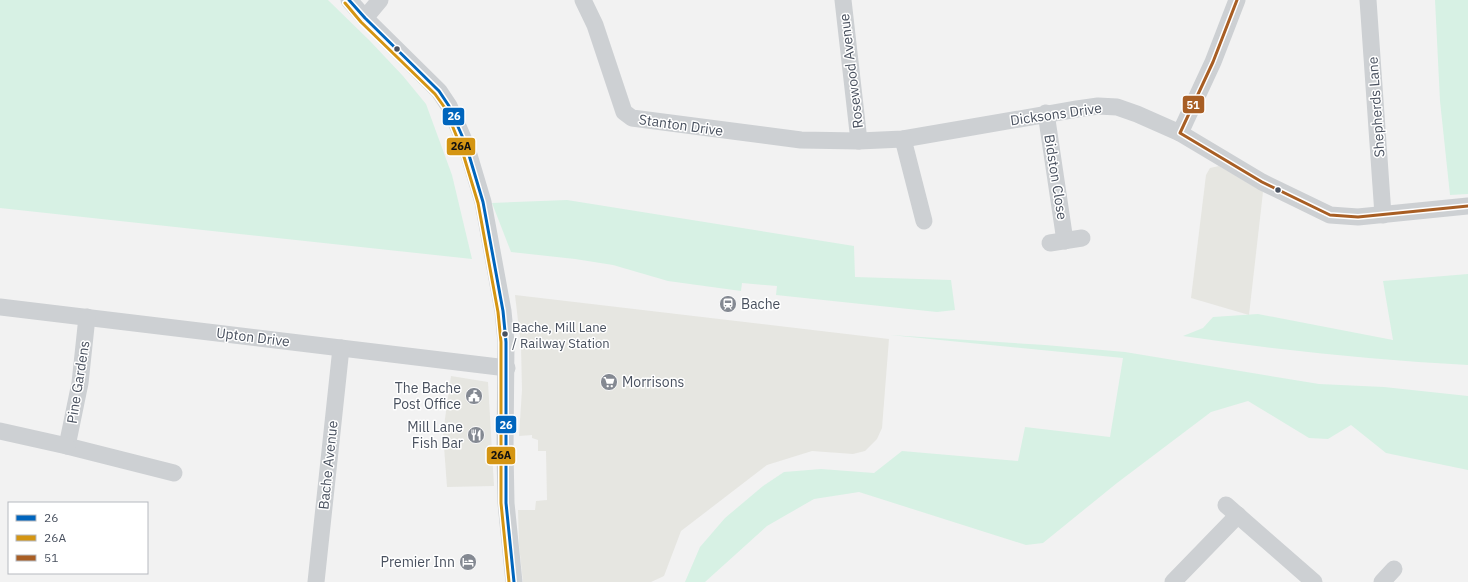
<svg xmlns="http://www.w3.org/2000/svg" width="1468" height="582" viewBox="0 0 1468 582" font-family="'IBM Plex Sans',sans-serif">
  <rect width="100%" height="100%" fill="#f2f2f2"/>
  <g fill="#e6e6e1">
    <polygon points="1219,166 1263,192 1249,315 1191,298 1206,175 1210,168"/>
    <polygon points="515,295 889,339 882,428 877,439 865,451 853,454 812,451 767,465 681,531 664,576 651,582 523,582 519,545 518,510 535,510 536,501 547,500 546,451 538,451 538,440 532,438 532,435 519,436 522,390 521,346"/>
    <polygon points="451,376 488,382 494,486 447,487 443,433"/>
  </g>
  <g fill="#d7f1e4">
    <polygon points="0,0 328,0 370,41 403,76 426,104 452,175 472,259 0,208"/>
    <polygon points="1435,0 1468,0 1468,194 1450,195 1440,101"/>
    <polygon points="567,200 854,246 855,277 951,280 955,310 937,312 776,295 777,286 742,283 741,291 668,281 613,265 575,259 511,252 492,203"/>
    <path d="M1468 274V365C1372 360 1278 350 1183 336L1203 328 1213 317 1258 314 1393 340 1383 281Z"/>
    <polygon points="890,335 1045,345 1125,352 1319,384 1384,387 1468,396 1468,470 1386,453 1351,425 1328,439 1309,438 1248,401 1211,412 1117,483 1043,543 1026,545 859,492 814,499 767,526 705,582 685,582 700,547 725,518 763,486 784,472 821,469 874,473 902,451 1018,461 1025,427 1110,437 1123,358"/>
  </g>
  <g fill="none" stroke-linecap="round" stroke-linejoin="round">
    <g stroke="#cdd0d3" stroke-width="17">
      <polyline points="349,0 365,18 439,91 449,106 466,145 483,202 503,311 506,342 505,451 506,503 514,582"/>
      <polyline points="583,0 595,25 624,112 632,118 801,140 859,141 903,139 1077,109 1098,106 1117,107 1137,114 1180,133 1262,182 1330,215 1358,217 1468,206"/>
      <polyline points="843,0 859,141"/>
      <polyline points="1368,0 1383,215"/>
      <polyline points="365,18 380,0"/>
      <polyline points="1046,113 1065,241"/>
      <polyline points="1180,133 1213,62 1237,0"/>
      <polyline points="903,139 924,221"/>
      <polyline points="1050,243 1082,238"/>
      <polyline points="0,307 507,368"/>
      <polyline points="87,317 80,383 67,446 174,473"/>
      <polyline points="0,431 67,446"/>
      <polyline points="1226,505 1314,582"/>
      <polyline points="316,582 341,348"/>
      <polyline points="1173,582 1238,515"/>
      <polyline points="1382,582 1394,569"/>
    </g>
    <g stroke="#fff" stroke-width="6">
      <polyline id="bus-1" points="349,0 365,18 439,91 449,106 466,145 483,202 503,311 506,342 506,503 514,582"/>
    </g>
    <g stroke="#fff" stroke-width="6">
      <polyline id="bus-2" points="345,3 361,22 435,94 445,108 461,147 478,203 498,312 501,342 501,503 509,582"/>
    </g>
    <g stroke="#fff" stroke-width="6">
      <polyline id="bus-3" points="1237,0 1213,62 1180,133 1262,182 1330,215 1358,217 1468,206"/>
    </g>
    <use href="#bus-1" stroke="#0065bd" stroke-width="3"/>
    <use href="#bus-2" stroke="#d49513" stroke-width="3"/>
    <use href="#bus-3" stroke="#a85e24" stroke-width="3"/>
  </g>
  <defs>
    <g id="station-disc" transform="scale(0.9)"><circle r="9.5" fill="#848992" stroke="#fff"/><path d="M-3-6H3Q5-6 5-4V2Q5 4 3 4L4.5 6H3L1.5 4h-3L-3 6H-4.5L-3 4Q-5 4-5 2V-4Q-5-6-3-6ZM-3.5-4v3h7v-3ZM-3.5 1v1.5H-2V1ZM2 1v1.5H3.5V1Z" fill="#fff"/></g>
    <g id="supermarket-disc" transform="scale(0.9)"><circle r="9.5" fill="#848992" stroke="#fff"/><path d="M-6-5.5h2.5l.6 2H6L4.5 2H-2.5L-4.4-4H-6ZM-1.5 3.2a1.3 1.3 0 1 0 .1 0ZM3 3.2a1.3 1.3 0 1 0 .1 0Z" fill="#fff"/></g>
    <g id="civic-disc" transform="scale(0.9)"><circle r="9.5" fill="#848992" stroke="#fff"/><path d="M-.6-6.5H3V-4.5H.6V-3L4-1V1h2V6H-6V1h2V-1L-.6-3ZM-1.2 2.5V6h2.4V2.5Z" fill="#fff"/></g>
    <g id="restaurant-disc" transform="scale(0.9)"><circle r="9.5" fill="#848992" stroke="#fff"/><path d="M-5-6h1v4h1v-4h1v4h1v-4h1v5L-1.5 .5V6h-2V.5L-5-1ZM5-6V6H3V1.5H1.5Q1.5-4 5-6Z" fill="#fff"/></g>
    <g id="hotel-disc" transform="scale(0.9)"><circle r="9.5" fill="#848992" stroke="#fff"/><path d="M-6-4.5h1.5V1H6V5H4.5V3h-9V5H-6ZM-4 0a1.8 1.8 0 1 1 3.6 0ZM.5 0V-2.5h3Q6-2.5 6 0Z" fill="#fff"/></g>
  </defs>
  <g fill-rule="evenodd">
    <use href="#station-disc" x="728" y="304"/>
    <use href="#supermarket-disc" x="609" y="382"/>
    <use href="#civic-disc" x="474" y="396"/>
    <use href="#restaurant-disc" x="476" y="435"/>
    <use href="#hotel-disc" x="468" y="562"/>
  </g>
  <g fill="#49515f" stroke="#fff" stroke-width="1.5">
    <circle cx="397" cy="49" r="3.5"/>
    <circle cx="1278" cy="190" r="3.5"/>
    <circle cx="505" cy="334" r="3.5"/>
  </g>
  <g text-anchor="middle" stroke-width="3" stroke-linejoin="round" paint-order="stroke">
    <g font-size="13" fill="#49515f" stroke="#fff" text-anchor="start">
      <text x="512" y="332">Bache, Mill Lane<tspan x="512" dy="16">/ Railway Station</tspan></text>
    </g>
    <g font-size="14" fill="#49515f" stroke="#fff">
      <text transform="translate(851 71) rotate(-97)" y="5">Rosewood Avenue</text>
      <text transform="translate(1376 107) rotate(-94)" y="5">Shepherds Lane</text>
      <text transform="translate(1056 114) rotate(-8)" y="5">Dicksons Drive</text>
      <text transform="translate(681 125) rotate(8)" y="5">Stanton Drive</text>
      <text transform="translate(1056 177) rotate(81)" y="5">Bidston Close</text>
      <text transform="translate(253 337) rotate(7)" y="5">Upton Drive</text>
      <text transform="translate(78 382) rotate(-81)" y="5">Pine Gardens</text>
      <text transform="translate(328 465) rotate(-84)" y="5">Bache Avenue</text>
    </g>
    <g font-size="14" fill="#49515f" stroke="#fff" text-anchor="end">
      <text x="741" y="309" text-anchor="start">Bache</text>
      <text x="622" y="387" text-anchor="start">Morrisons</text>
      <text x="461" y="393">The Bache<tspan x="461" dy="16">Post Office</tspan></text>
      <text x="463" y="432">Mill Lane<tspan x="463" dy="16">Fish Bar</tspan></text>
      <text x="455" y="567">Premier Inn</text>
    </g>
  </g>
  <g stroke="#fff" stroke-width="1.5">
    <rect x="1182" y="95" width="23" height="19" rx="4" fill="#a85e24"/>
    <rect x="442" y="107" width="23" height="19" rx="4" fill="#0065bd"/>
    <rect x="446" y="137" width="30" height="19" rx="4" fill="#d49513"/>
    <rect x="495" y="415" width="22" height="19" rx="4" fill="#0065bd"/>
    <rect x="486" y="446" width="30" height="19" rx="4" fill="#d49513"/>
  </g>
  <g font-size="11" text-anchor="middle" font-weight="bold" fill="#fff">
    <text x="1193" y="109">51</text>
    <text x="454" y="120">26</text>
    <text x="506" y="429">26</text>
  </g>
  <g font-size="11" text-anchor="middle" font-weight="bold" fill="#111">
    <text x="461" y="150">26A</text>
    <text x="501" y="459">26A</text>
  </g>
  <rect x="8" y="502" width="140" height="72" fill="#ffffff" stroke="#b6b9bf"/>
  <rect x="16" y="515" width="20" height="6" fill="#0065bd" stroke="#b6b9bf"/>
  <text x="44" y="522" font-size="12" fill="#49515f">26</text>
  <rect x="16" y="535" width="20" height="6" fill="#d49513" stroke="#b6b9bf"/>
  <text x="44" y="542" font-size="12" fill="#49515f">26A</text>
  <rect x="16" y="555" width="20" height="6" fill="#a85e24" stroke="#b6b9bf"/>
  <text x="44" y="562" font-size="12" fill="#49515f">51</text>
</svg>
